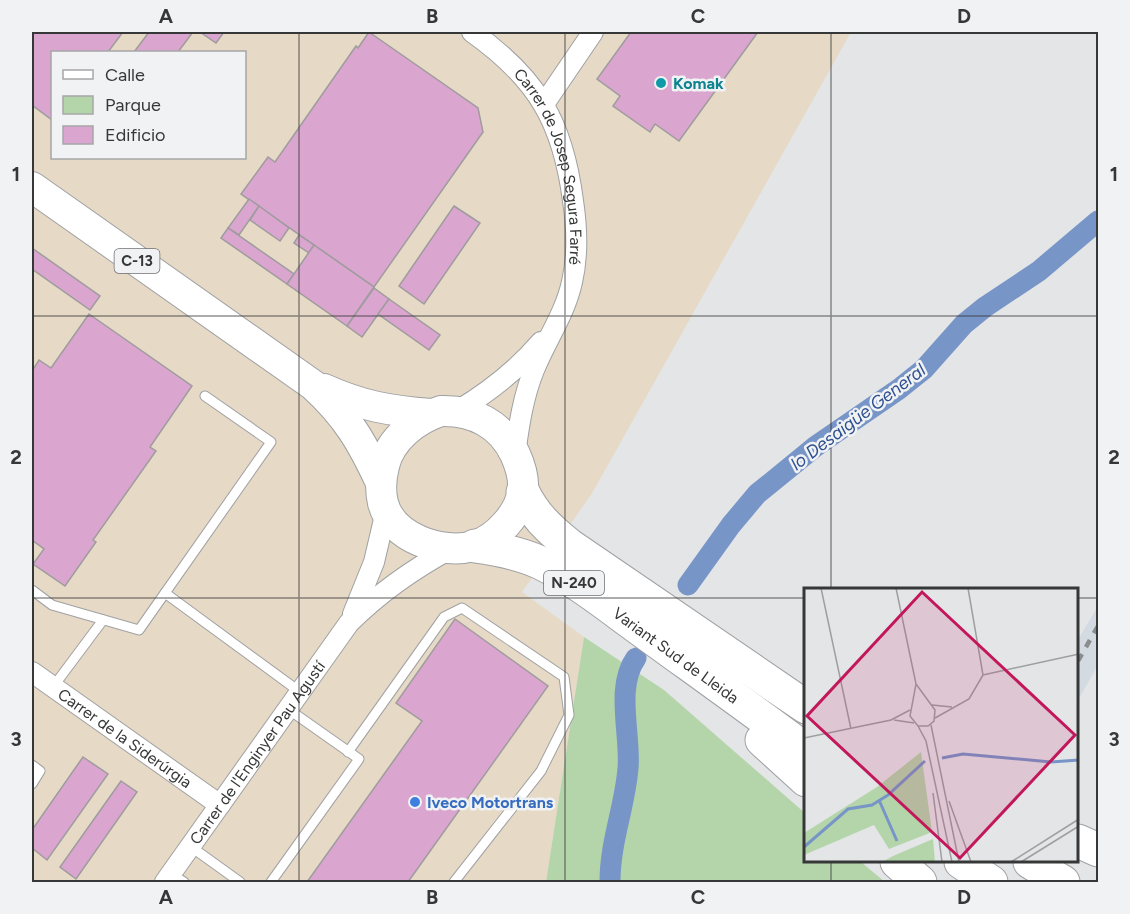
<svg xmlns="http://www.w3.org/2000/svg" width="1130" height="914" viewBox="0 0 1130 914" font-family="Figtree,sans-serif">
  <rect width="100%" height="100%" fill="#e3e5e7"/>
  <polygon fill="#d3dae1" points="1098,606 1098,665 1078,700 1078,640"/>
  <path fill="#e6d9c6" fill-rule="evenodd" d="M32 32H851L591 495 522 592 584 637 546 882H32ZM52 52H244V158H52Z"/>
  <polygon fill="#b4d5aa" points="584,637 664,690 806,814 806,862 861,862 885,882 546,882"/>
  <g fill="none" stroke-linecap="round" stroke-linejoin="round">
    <g stroke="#7895c8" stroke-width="21">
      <polyline points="688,585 731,525 757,494 816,446 899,389 924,369 964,324 985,307 1039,271 1098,221"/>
      <path d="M610 882C610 841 625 807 628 768 631 735 615 687 636 658"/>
    </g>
  </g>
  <g fill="#daa5cf" stroke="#9e9c9d" stroke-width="1.5">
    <polygon points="32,32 123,32 108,52 52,52 52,120 32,105"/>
    <polygon points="149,32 193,32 178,52 134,52"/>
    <polygon points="200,32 224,32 216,43"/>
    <polygon points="369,32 478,108 483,132 374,287 241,194 268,157 275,162 356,46 358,48"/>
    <polygon points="631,32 758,32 679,141 655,124 650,132 613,106 620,96 597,79"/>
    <polygon points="249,199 259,206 239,235 228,228"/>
    <polygon points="259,206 289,228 280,241 250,220"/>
    <polygon points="454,206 480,223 424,304 399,286"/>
    <polygon points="228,228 294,274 287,284 221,238"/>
    <polygon points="299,235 314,245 309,253 294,243"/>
    <polygon points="314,245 374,287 347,326 287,284"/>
    <polygon points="32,248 100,296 90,310 32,269"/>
    <polygon points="374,288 389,299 362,337 347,326"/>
    <polygon points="389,299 440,335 429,350 378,314"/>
    <polygon points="89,314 192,386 150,447 156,451 93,540 96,542 65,586 33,564 44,549 32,540 32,371 39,360 51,368"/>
    <polygon points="455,619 548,686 408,882 307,882 422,721 396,703"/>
    <polygon points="83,757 108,774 47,860 32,848 32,830"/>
    <polygon points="121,781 137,792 76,879 60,867"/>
  </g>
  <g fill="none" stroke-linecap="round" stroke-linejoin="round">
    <g stroke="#a0a1a3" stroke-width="11">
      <g id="lane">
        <polyline points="32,590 52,605 139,630 165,593 300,692"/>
        <polyline points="165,593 271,442 205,396"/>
        <polyline points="53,687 103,620"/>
        <polyline points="348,752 444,617 462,608 564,677 569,715 541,771 454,882"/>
        <polyline points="32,765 40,771 32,784"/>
        <polyline points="190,846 240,882"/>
        <polyline points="171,874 184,882"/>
        <polyline points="271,882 359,759 288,709"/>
      </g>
    </g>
    <g stroke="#a0a1a3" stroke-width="22">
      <g id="street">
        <path id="s1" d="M472 32C537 78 563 122 573 201 577 227 578 256 572 282 565 314 546 340 534 370 523 397 519 425 515 454"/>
        <polyline points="544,104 593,32"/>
        <path d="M457 411C489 392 517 370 541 342"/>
        <polyline points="353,614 374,562 386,511"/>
        <path id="s2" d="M32 672 220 805"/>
        <path id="s3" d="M165 882 349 623C380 592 413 569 452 548"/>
      </g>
    </g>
    <g stroke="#a0a1a3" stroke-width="32">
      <g id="primary">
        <path d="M32 187 313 385C347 416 362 442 381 483"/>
        <path d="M324 389C362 406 390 411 431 414"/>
        <path d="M441 411C473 410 501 424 515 454 520 465 524 478 523 490 520 513 497 539 474 546 442 555 392 538 383 503 380 491 381 478 384 466 390 439 416 419 441 411Z"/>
      </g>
    </g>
    <g stroke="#a0a1a3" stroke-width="35">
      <g id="highway">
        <path d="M523 492C534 515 549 529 569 545L806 707"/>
        <path id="s4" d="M475 546C497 549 520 553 541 563 576 580 608 606 640 629 695 669 751 709 806 750"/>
        <polyline points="762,740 806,780"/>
        <polyline points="1078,841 1098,850"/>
        <polyline points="897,862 920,882"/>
        <polyline points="961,862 991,882"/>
        <polyline points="1030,862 1063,882"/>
      </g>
    </g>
    <use href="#lane" stroke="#fff" stroke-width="9"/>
    <use href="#street" stroke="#fff" stroke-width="20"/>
    <use href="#primary" stroke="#fff" stroke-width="30"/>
    <use href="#highway" stroke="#fff" stroke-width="33"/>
    <polyline stroke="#8b8c8d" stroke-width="4.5" stroke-dasharray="8 8" stroke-linecap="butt" points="1078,661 1098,626"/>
  </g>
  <path fill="none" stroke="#363737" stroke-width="1.5" stroke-opacity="0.55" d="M299 32V882M565 32V882M831 32V590M32 316H1098M32 598H806M1078 598H1098M831 862V882"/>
  <circle fill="#0f9aa8" stroke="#f1f2f4" stroke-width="2" cx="661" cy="83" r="6"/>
  <circle fill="#3f7fe0" stroke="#f1f2f4" stroke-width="2" cx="415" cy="802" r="6"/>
  <g text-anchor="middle" stroke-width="5" stroke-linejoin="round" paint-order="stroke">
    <g fill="#f1f2f4" stroke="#6e6f70" stroke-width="1.5">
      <rect x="114.5" y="249" width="45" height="24" rx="4.5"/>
      <rect x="544" y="571" width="60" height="24" rx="4.5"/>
    </g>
    <g font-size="15" font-weight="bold" fill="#363737">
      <text x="137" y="266">C-13</text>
      <text x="574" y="588">N-240</text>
    </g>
    <g font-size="16" font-weight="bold" fill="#0d838f" stroke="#f1f2f4" text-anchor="start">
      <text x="673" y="89">Komak</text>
    </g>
    <g font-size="16" fill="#363737" stroke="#f1f2f4">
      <text dy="6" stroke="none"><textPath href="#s1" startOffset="164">Carrer de Josep Segura Farré</textPath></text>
      <text dy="6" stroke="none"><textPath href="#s4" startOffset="232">Variant Sud de Lleida</textPath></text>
      <text dy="6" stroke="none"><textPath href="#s2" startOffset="114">Carrer de la Siderúrgia</textPath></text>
      <text dy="6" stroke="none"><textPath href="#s3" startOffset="159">Carrer de l'Enginyer Pau Agustí</textPath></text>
    </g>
    <g font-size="16" font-weight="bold" fill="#366cbe" stroke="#f1f2f4" text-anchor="start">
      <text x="427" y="808">Iveco Motortrans</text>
    </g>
    <g font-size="18" font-style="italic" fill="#2f5091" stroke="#f1f2f4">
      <text transform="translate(858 417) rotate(-37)" y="6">lo Desaigüe General</text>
    </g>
  </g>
  <g transform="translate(804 588)">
    <rect width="274" height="274" fill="#e3e5e7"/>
    <path d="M117 164 128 244 85 261 70 237 0 267V245L73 199ZM129 251 131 274H78L89 268Z" fill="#b4d5aa"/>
    <path fill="none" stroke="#7895c8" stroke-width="3" d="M138 170 159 166 247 174 275 172M75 212 93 253M0 259 44 221 68 217 84 207 121 173"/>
    <path fill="none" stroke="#9e9fa1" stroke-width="1.5" d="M17 0 47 141M92 0 112 96 106 128 114 138H124L130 133 131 122 112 96M179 87 275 66M128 117 148 119M131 130 165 111 179 87 164 0M90 132 110 135M127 137 155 274M114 138 122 153 148 274M0 150 87 132 106 122M129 205 138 274M145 213 167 274M207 274 275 231M217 274 275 238"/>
    <path fill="#c2185b" fill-opacity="0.15" stroke="#c2185b" stroke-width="3" d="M118 4 271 147 156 270 3 128Z"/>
    <rect width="274" height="274" fill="none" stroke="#363737" stroke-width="3"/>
  </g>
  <rect width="1130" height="914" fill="none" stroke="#f1f2f4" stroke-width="66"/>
  <rect x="51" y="51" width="195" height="108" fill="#f1f2f4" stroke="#a6a7a8" stroke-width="1.5"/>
  <rect x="63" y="70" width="30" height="9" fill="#ffffff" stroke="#a6a7a8" stroke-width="1.5"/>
  <text x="105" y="81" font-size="18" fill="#363737">Calle</text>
  <rect x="63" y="96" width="30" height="18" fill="#b4d5aa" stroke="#a6a7a8" stroke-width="1.5"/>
  <text x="105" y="111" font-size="18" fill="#363737">Parque</text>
  <rect x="63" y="126" width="30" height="18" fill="#daa5cf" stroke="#a6a7a8" stroke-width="1.5"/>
  <text x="105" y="141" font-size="18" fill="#363737">Edificio</text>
  <rect x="33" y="33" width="1064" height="848" fill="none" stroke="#363737" stroke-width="2"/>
  <g font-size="20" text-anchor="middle" font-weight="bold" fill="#363737">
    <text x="166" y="23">A</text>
    <text x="432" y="23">B</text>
    <text x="698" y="23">C</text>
    <text x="964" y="23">D</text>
    <text x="16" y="181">1</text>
    <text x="1114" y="181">1</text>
    <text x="16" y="464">2</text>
    <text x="1114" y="464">2</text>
    <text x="16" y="746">3</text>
    <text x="1114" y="746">3</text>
    <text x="166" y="904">A</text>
    <text x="432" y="904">B</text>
    <text x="698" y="904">C</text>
    <text x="964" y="904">D</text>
  </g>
</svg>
